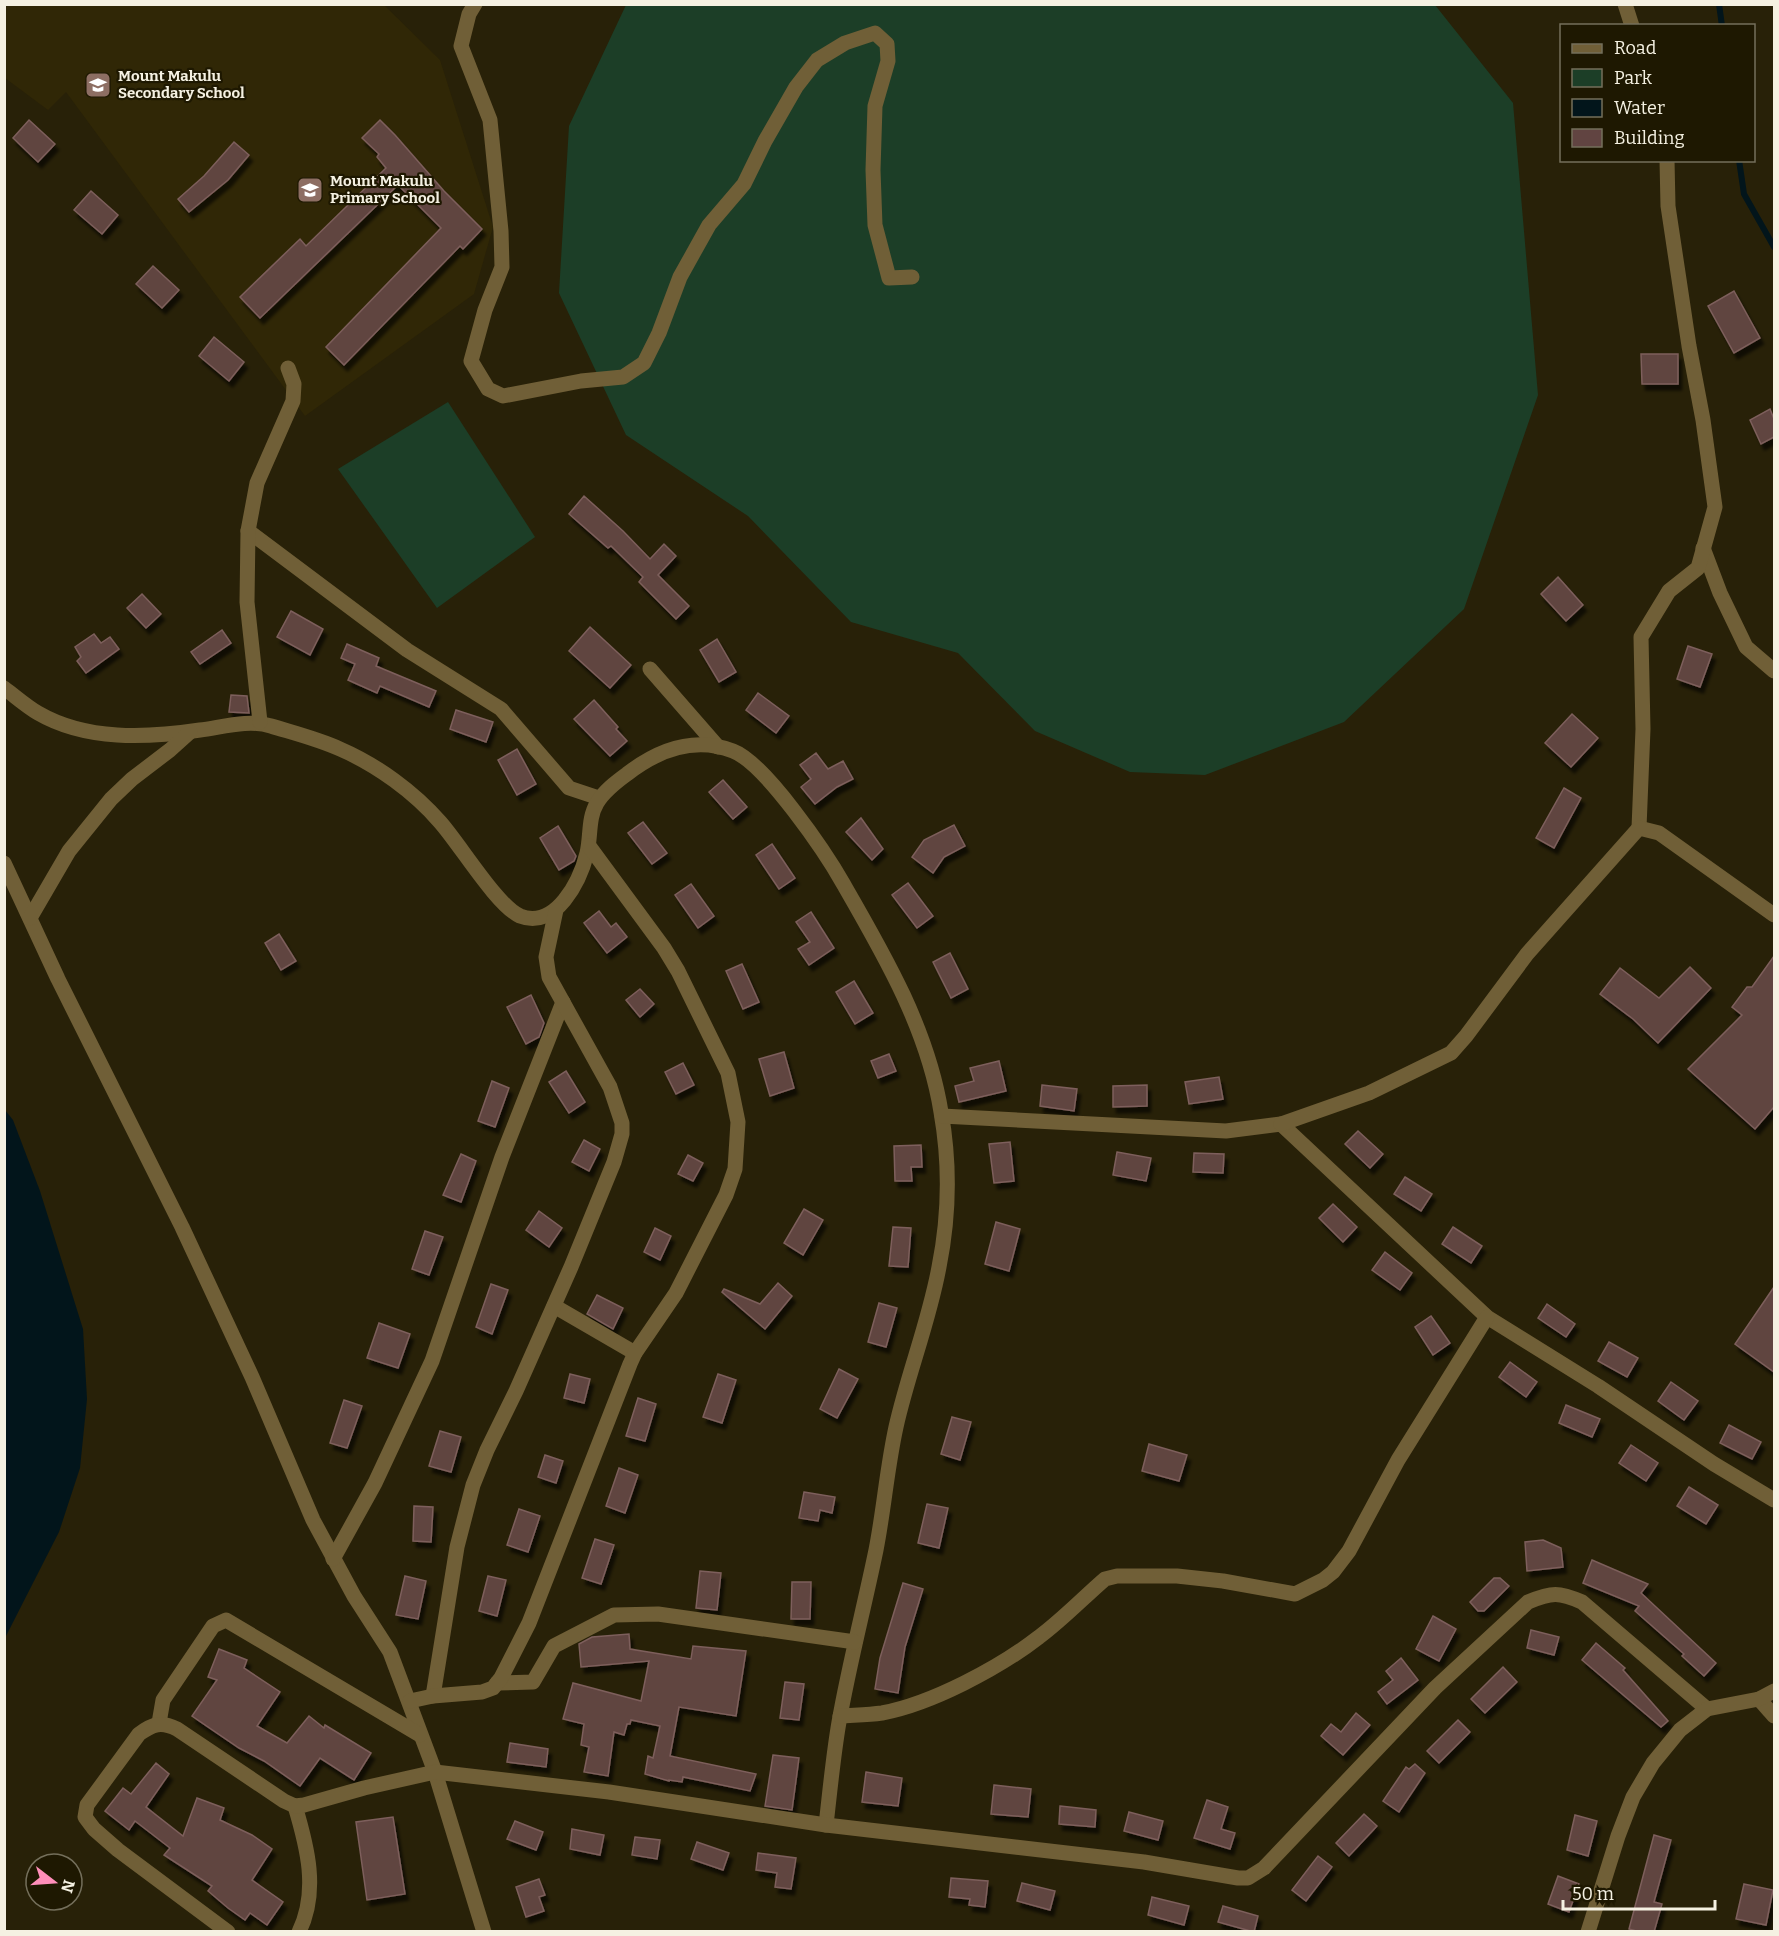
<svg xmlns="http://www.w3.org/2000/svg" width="1779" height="1936" viewBox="0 0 1779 1936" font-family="Bitter,serif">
  <defs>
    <filter id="shadow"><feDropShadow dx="3.5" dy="6" stdDeviation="1.5" flood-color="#0009"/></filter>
  </defs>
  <rect width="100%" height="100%" fill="#282108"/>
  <polygon fill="#302706" points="5,5 384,5 440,60 493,227 474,294 305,416 66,92 48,110 5,78"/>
  <g fill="#1c3e27">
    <polygon points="626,5 1435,5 1513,103 1538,395 1464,609 1344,722 1205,775 1130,772 1035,731 958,653 851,622 748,516 626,435 559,293 569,126"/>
    <polygon points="448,402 535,537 437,608 338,469"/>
  </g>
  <polygon fill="#02151b" points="5,1110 13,1120 40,1191 83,1329 87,1399 80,1468 59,1532 5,1638"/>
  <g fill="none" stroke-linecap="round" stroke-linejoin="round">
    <g stroke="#02151b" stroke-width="6">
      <polyline points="1719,4 1722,26"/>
      <polyline points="1739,160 1744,194 1774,247"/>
    </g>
  </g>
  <g fill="#614441" stroke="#7d5f5b" stroke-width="1.5" filter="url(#shadow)">
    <polygon points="29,120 55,144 38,162 13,138"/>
    <polygon points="380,120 395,135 444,191 482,229 463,249 460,246 344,365 326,347 441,228 398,185 260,318 240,297 300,239 306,246 386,168 377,157 379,154 362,138"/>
    <polygon points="234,142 249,155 228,180 189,212 178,199 204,176"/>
    <polygon points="91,191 118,215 102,234 74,210"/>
    <polygon points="153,266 179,290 162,308 136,284"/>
    <polygon points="1734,291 1760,338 1734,353 1708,306"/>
    <polygon points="214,337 244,362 229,381 199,356"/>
    <polygon points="1641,354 1678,354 1678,384 1642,384"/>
    <polygon points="1770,409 1774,419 1774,437 1761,444 1750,420"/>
    <polygon points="584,496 623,531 650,559 664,544 676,556 658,575 689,606 676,619 639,582 643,577 611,546 608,548 569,514"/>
    <polygon points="1558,577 1583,605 1566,621 1541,594"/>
    <polygon points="142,594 161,614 146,628 127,608"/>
    <polygon points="291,611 323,629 310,655 277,637"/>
    <polygon points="590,627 631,665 610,688 569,651"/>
    <polygon points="222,630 231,643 200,664 191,652"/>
    <polygon points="94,634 101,643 110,637 119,649 86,673 77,661 81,657 75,647"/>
    <polygon points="717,639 736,672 719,682 700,650"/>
    <polygon points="347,644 379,658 376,666 436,691 429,707 380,686 377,693 348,680 355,664 341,658"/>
    <polygon points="1688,646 1712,654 1700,687 1677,679"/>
    <polygon points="758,693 789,716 776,733 746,710"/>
    <polygon points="231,695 247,696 249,713 229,712"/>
    <polygon points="594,700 618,727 616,729 627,741 610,756 574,719"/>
    <polygon points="456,710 493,722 486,742 450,729"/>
    <polygon points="1572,714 1598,738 1571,767 1545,743"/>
    <polygon points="517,749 536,784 517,795 498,760"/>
    <polygon points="816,753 828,769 843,761 853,779 837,787 815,804 801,787 811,779 800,765"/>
    <polygon points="723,780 747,807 733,819 709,792"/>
    <polygon points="1564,788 1581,798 1554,848 1536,838"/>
    <polygon points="861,818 883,849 872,860 846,832"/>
    <polygon points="643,822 667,853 652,864 628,833"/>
    <polygon points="954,825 965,846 944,857 933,873 912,857 924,840"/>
    <polygon points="558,826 576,856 574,861 559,870 540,838"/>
    <polygon points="772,844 795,878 779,889 756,855"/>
    <polygon points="908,883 933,916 917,928 892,895"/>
    <polygon points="691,884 714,916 698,928 675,895"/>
    <polygon points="599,911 611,927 616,923 627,937 607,953 584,923"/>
    <polygon points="811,912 834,948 809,965 798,949 810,942 796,922"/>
    <polygon points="279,934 296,961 281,970 265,943"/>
    <polygon points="950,953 968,989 951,998 933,962"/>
    <polygon points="1774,956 1774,1107 1755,1129 1688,1069 1742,1015 1732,1007 1747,987 1752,987"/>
    <polygon points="742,964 759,1002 743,1009 726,971"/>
    <polygon points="1690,967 1711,988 1658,1043 1633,1019 1600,994 1620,968 1659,998"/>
    <polygon points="854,981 873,1013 855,1024 836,992"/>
    <polygon points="640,989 654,1004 640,1017 626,1000"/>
    <polygon points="531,995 544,1023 539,1037 526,1044 507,1007"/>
    <polygon points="784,1052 794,1088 770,1096 759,1059"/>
    <polygon points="889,1054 896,1071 878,1078 871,1061"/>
    <polygon points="999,1061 1006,1091 959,1102 955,1086 974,1081 970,1068"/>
    <polygon points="683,1063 694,1085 676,1094 665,1072"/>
    <polygon points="566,1071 585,1102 569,1113 549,1082"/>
    <polygon points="1219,1077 1223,1099 1189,1104 1185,1082"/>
    <polygon points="492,1081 509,1088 495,1127 478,1121"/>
    <polygon points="1042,1085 1077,1089 1074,1111 1040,1106"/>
    <polygon points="1147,1085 1147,1106 1113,1107 1113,1086"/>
    <polygon points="1358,1131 1383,1154 1370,1168 1345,1144"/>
    <polygon points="584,1140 600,1149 589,1171 572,1162"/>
    <polygon points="1010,1142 1014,1181 994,1183 989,1144"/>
    <polygon points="921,1145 922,1167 911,1167 912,1181 895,1181 894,1146"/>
    <polygon points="1117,1152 1151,1158 1146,1181 1113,1175"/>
    <polygon points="1194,1153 1224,1154 1223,1173 1193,1172"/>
    <polygon points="461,1154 476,1161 461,1202 443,1195"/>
    <polygon points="688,1155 703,1163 693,1181 678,1174"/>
    <polygon points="1405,1177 1432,1194 1421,1211 1394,1194"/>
    <polygon points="1333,1204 1357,1227 1343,1242 1319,1218"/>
    <polygon points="804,1209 823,1220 803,1255 784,1243"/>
    <polygon points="539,1211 562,1228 549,1247 526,1230"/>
    <polygon points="996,1222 1020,1229 1009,1271 985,1264"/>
    <polygon points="893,1227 911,1228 908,1267 889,1266"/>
    <polygon points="1453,1227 1482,1246 1471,1263 1442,1244"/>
    <polygon points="655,1228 671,1236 660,1260 644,1252"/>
    <polygon points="425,1231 443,1237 429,1275 412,1269"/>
    <polygon points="1385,1252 1412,1273 1400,1290 1372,1270"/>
    <polygon points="778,1283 792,1296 765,1329 722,1292 724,1289 760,1304"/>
    <polygon points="491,1284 508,1290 492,1334 476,1327"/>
    <polygon points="1774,1287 1774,1372 1735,1344"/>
    <polygon points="597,1295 623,1308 613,1329 587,1314"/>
    <polygon points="879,1303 897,1308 886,1347 868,1342"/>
    <polygon points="1547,1304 1575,1324 1566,1337 1538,1318"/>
    <polygon points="1431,1316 1450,1343 1433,1355 1415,1327"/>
    <polygon points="379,1323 410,1334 398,1368 367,1358"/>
    <polygon points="1609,1342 1638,1358 1627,1377 1598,1361"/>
    <polygon points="1510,1362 1537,1382 1526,1397 1499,1377"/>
    <polygon points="839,1369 858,1379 837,1418 820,1409"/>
    <polygon points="570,1374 590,1379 584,1403 564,1398"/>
    <polygon points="718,1374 736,1380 722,1423 703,1417"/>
    <polygon points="1671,1382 1698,1401 1684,1420 1658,1401"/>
    <polygon points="638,1398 656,1404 645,1441 626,1436"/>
    <polygon points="344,1400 362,1406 347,1448 330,1443"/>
    <polygon points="1566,1405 1600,1419 1592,1437 1559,1423"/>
    <polygon points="952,1417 971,1422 960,1460 941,1454"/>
    <polygon points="1729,1425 1761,1442 1752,1459 1720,1443"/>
    <polygon points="440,1431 461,1437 451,1472 429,1466"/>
    <polygon points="1149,1444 1187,1455 1179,1481 1142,1471"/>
    <polygon points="1631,1445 1658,1463 1646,1481 1619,1463"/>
    <polygon points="545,1455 563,1461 556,1483 538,1477"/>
    <polygon points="619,1468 638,1475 625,1513 606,1506"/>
    <polygon points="1689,1487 1718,1505 1706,1524 1677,1506"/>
    <polygon points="804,1492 835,1497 832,1513 820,1510 818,1521 799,1518"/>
    <polygon points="927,1504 948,1508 939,1548 918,1543"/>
    <polygon points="414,1506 433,1507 431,1542 413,1541"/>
    <polygon points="519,1509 540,1516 528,1552 507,1545"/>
    <polygon points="595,1539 614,1545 601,1584 582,1578"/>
    <polygon points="1543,1540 1561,1548 1563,1567 1527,1571 1525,1542"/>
    <polygon points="1592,1560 1648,1584 1641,1593 1716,1663 1704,1676 1682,1656 1684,1654 1635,1611 1639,1606 1583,1583"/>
    <polygon points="700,1571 721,1573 717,1610 696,1608"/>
    <polygon points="405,1576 426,1581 418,1619 396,1615"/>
    <polygon points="488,1576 506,1580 497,1616 479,1611"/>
    <polygon points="1494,1578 1500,1578 1509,1586 1484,1611 1478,1611 1470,1602"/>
    <polygon points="792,1582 811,1582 810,1619 791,1619"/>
    <polygon points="903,1583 923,1589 905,1647 898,1693 875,1689 880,1658"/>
    <polygon points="1433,1616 1456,1629 1439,1661 1416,1649"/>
    <polygon points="1531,1630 1559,1637 1554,1655 1527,1648"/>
    <polygon points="629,1634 630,1649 691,1659 693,1646 746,1651 736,1716 679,1707 670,1756 756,1774 750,1791 683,1777 682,1782 669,1780 669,1781 645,1774 648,1756 653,1758 660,1726 631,1720 630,1724 627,1724 624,1735 614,1732 608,1776 584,1772 589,1747 581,1745 584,1724 563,1719 573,1683 641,1701 649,1661 581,1667 579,1644 592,1637"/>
    <polygon points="1596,1643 1625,1668 1623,1670 1668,1721 1661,1727 1582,1660"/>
    <polygon points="219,1649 247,1660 244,1668 280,1692 257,1726 287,1743 309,1716 324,1728 325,1725 371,1753 354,1780 320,1758 300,1786 264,1761 239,1748 192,1716 217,1680 208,1677"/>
    <polygon points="1401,1658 1418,1680 1387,1704 1378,1692 1393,1680 1386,1671"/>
    <polygon points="1503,1667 1517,1682 1485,1713 1471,1699"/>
    <polygon points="785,1682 804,1684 799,1720 780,1718"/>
    <polygon points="1356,1713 1370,1725 1343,1755 1321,1736 1331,1724 1341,1732"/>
    <polygon points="1458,1720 1470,1732 1439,1763 1427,1751"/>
    <polygon points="510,1743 548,1749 546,1767 507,1762"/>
    <polygon points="773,1755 799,1758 792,1810 765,1806"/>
    <polygon points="156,1763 169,1774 146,1807 183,1836 197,1798 224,1808 220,1820 252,1835 272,1849 252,1880 283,1902 267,1925 250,1913 245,1920 228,1908 208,1891 212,1886 164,1855 170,1848 135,1821 129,1830 105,1811 123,1788 131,1794"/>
    <polygon points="1415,1764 1425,1773 1399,1812 1383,1801 1406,1767 1409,1769"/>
    <polygon points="866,1772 902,1778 898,1806 862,1802"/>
    <polygon points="994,1785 1031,1789 1028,1817 991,1814"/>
    <polygon points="1207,1800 1228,1807 1221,1829 1235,1833 1230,1849 1194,1838"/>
    <polygon points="1060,1806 1096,1810 1095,1827 1059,1824"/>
    <polygon points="1129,1812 1163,1821 1158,1840 1124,1831"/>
    <polygon points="1364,1814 1377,1826 1349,1856 1336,1843"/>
    <polygon points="1575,1815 1597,1821 1588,1856 1567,1850"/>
    <polygon points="393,1817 405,1894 367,1900 356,1822"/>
    <polygon points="515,1821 543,1832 536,1850 507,1839"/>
    <polygon points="572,1829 604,1835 600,1855 570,1849"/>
    <polygon points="1654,1835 1671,1840 1654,1902 1662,1904 1654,1932 1640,1932 1629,1929"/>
    <polygon points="635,1837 660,1840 657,1859 632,1855"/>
    <polygon points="697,1842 729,1853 723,1870 691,1859"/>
    <polygon points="758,1853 796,1858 791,1889 775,1887 777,1873 756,1870"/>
    <polygon points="1318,1856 1332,1867 1306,1901 1292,1890"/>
    <polygon points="1558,1876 1579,1884 1569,1912 1548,1904"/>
    <polygon points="951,1878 988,1881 985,1907 969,1905 970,1899 949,1897"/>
    <polygon points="539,1879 545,1895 539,1897 544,1911 526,1917 516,1887"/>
    <polygon points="1022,1883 1055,1891 1050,1910 1017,1901"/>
    <polygon points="1744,1884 1773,1890 1766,1925 1736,1919"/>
    <polygon points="1152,1897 1189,1906 1184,1925 1148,1915"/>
    <polygon points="1223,1906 1258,1916 1254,1932 1218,1922"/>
  </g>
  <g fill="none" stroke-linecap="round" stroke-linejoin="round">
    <g stroke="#705f37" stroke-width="15">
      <polyline points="475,4 469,14 461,46 490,120 501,231 502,267 485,310 471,361 488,389 503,396 581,381 623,377 644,363 659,333 680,277 709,225 744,184 765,141 796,87 817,60 845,43 875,33 887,44 888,61 875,106 873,170 875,225 889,278 912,277"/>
      <polyline points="1625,4 1632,26"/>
      <polyline points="248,531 407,650 501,709 569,788 599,798"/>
      <polyline points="1703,548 1720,593 1746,647 1774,671"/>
      <polyline points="650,669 718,747"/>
      <path d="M4 688C15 696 26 706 38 713 86 741 147 738 200 730 223 727 249 719 271 726 294 733 318 739 340 749 377 765 414 792 440 822 459 843 497 906 520 916 556 930 580 881 587 853 591 836 588 818 597 803 604 791 616 782 627 774 658 750 694 736 733 751 765 763 826 853 844 885 885 956 928 1030 941 1112 950 1163 949 1217 939 1267 929 1322 908 1373 896 1427 887 1468 884 1509 876 1550 864 1608 849 1665 839 1722 833 1757 830 1791 826 1825"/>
      <polyline points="260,722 247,602 248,531 257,483 293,401 294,384 288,368"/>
      <polyline points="1639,828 1643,729 1641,637 1669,591 1698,568 1715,507 1703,420 1689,346 1668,206 1667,160"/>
      <polyline points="4,863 58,979 182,1227 252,1377 313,1520 354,1596 390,1652 435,1772 484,1932"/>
      <polyline points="30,918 69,851 111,799 132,779 170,750 190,732"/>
      <polyline points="942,1116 1226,1131 1281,1124 1487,1317 1598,1386 1714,1464 1774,1500"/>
      <polyline points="1281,1124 1369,1093 1451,1053 1466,1036 1527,954 1639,828 1659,833 1774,915"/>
      <polyline points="554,1306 635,1353"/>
      <polyline points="333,1559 375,1483 432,1361 502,1157 563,1002"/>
      <polyline points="497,1683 533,1682 554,1646 614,1615 658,1614 855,1642"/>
      <polyline points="433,1696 457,1547 473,1485 487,1450 516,1391 571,1267 614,1162 622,1134 622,1123 610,1087 549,977 546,957 556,910"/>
      <polyline points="1759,1699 1774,1716"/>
      <polyline points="410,1701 433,1696 482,1692 493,1688 501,1678 529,1623 630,1364 635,1353 676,1293 726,1195 735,1169 738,1122 728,1073 678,971 664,948 589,846"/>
      <path d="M840 1716C854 1715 868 1715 882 1713 931 1704 999 1668 1039 1637 1062 1620 1083 1598 1105 1579L1117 1576H1177L1223 1581 1295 1594 1323 1580 1333 1572 1349 1551 1398 1460 1487 1317"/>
      <polyline points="159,1723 163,1700 213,1626 226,1620 420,1735"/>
      <path d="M295 1806C307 1846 319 1891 299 1932"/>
      <path d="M228 1932 118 1850 94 1829 85 1817 87 1805 139 1734C153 1724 161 1721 177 1729L284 1801 295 1806 304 1805 364 1788 435 1772 609 1792 826 1825 1144 1862 1238 1878H1248L1264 1868 1435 1688 1528 1602C1552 1592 1559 1592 1582 1602L1707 1709"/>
      <polyline points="1588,1932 1618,1836 1633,1797 1653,1763 1680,1730 1707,1709 1759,1699 1774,1691"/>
    </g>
  </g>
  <defs>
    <g id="school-square" transform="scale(1.35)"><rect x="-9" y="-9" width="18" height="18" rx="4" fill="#8d6e63" stroke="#1e1801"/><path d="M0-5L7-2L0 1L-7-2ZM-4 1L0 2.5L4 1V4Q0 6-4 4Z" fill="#fff"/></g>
  </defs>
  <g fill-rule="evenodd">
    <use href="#school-square" x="98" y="85"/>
    <use href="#school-square" x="310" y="190"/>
  </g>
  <g text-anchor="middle" stroke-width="4.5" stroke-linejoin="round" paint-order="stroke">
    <g font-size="15" font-weight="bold" fill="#f5f1e2" stroke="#1e1801" text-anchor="start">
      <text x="118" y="81">Mount Makulu<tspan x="118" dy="17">Secondary School</tspan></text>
      <text x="330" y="186">Mount Makulu<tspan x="330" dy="17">Primary School</tspan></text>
    </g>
  </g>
  <rect width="1779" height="1936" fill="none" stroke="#f5f1e2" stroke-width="12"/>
  <rect x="1560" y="24" width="195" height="138" fill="#1e1801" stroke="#746f5b" stroke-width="1.5"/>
  <rect x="1572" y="44" width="30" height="9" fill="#705f37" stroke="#746f5b" stroke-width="1.5"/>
  <text x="1614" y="54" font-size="18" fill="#f5f1e2">Road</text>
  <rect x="1572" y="69" width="30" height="18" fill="#1c3e27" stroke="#746f5b" stroke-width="1.5"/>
  <text x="1614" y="84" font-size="18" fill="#f5f1e2">Park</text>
  <rect x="1572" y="99" width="30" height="18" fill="#02151b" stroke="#746f5b" stroke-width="1.5"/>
  <text x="1614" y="114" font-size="18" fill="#f5f1e2">Water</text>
  <rect x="1572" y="129" width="30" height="18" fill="#614441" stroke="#746f5b" stroke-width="1.5"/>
  <text x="1614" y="144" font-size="18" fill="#f5f1e2">Building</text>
  <g transform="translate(54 1882) rotate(107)"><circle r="28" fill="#1e1801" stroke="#746f5b" stroke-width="1.5"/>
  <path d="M0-4.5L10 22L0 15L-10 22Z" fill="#ff8eba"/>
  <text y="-9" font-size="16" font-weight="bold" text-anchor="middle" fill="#f5f1e2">N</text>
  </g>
  <path d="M1563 1900v9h152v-9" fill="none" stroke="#f5f1e2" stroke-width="3"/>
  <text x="1572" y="1900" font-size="18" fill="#f5f1e2" stroke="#1e1801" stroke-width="4.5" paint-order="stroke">50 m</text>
</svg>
